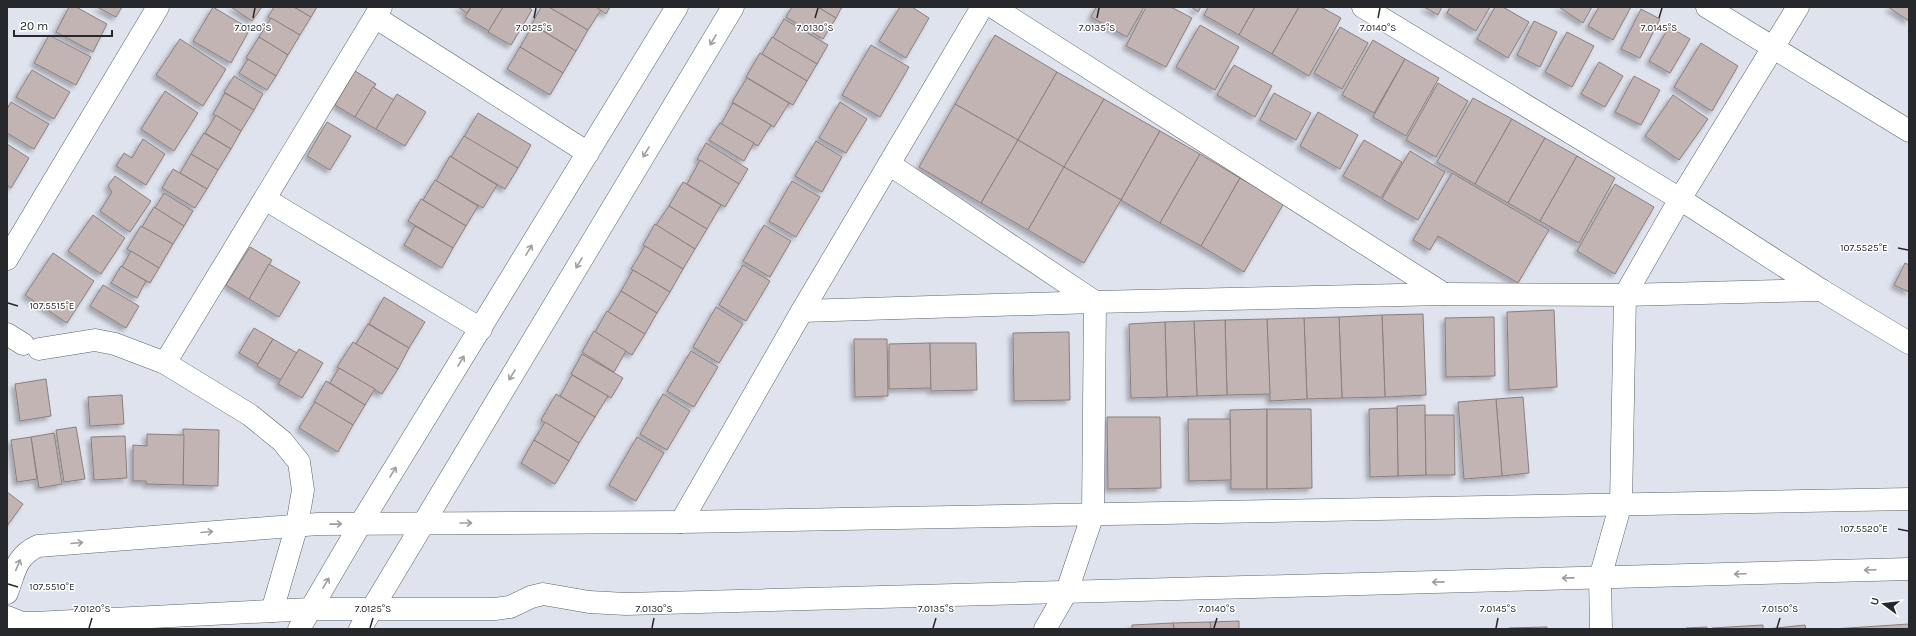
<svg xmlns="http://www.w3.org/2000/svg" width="1916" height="636" viewBox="0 0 1916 636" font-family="Karla,sans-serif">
  <defs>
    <filter id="shadow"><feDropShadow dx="-3.5" dy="3.5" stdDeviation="2" flood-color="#0004"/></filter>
  </defs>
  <rect width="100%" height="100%" fill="#dfe3ee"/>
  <g fill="#c2b4b2" stroke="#8b7f7d" filter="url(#shadow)">
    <polygon points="69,7 76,7 107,24 93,52 56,32"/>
    <polygon points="97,7 122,7 116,17"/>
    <polygon points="213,7 250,29 231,63 193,41"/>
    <polygon points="231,7 262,7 252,21"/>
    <polygon points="274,7 294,7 311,17 300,35 268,17"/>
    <polygon points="294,7 317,7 311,17"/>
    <polygon points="458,7 471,7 467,13"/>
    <polygon points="471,7 503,7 489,31 465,17"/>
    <polygon points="503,7 528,7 532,10 511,45 488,32"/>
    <polygon points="541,7 549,7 588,30 576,51 532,24"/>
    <polygon points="549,7 596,7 601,10 588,30"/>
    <polygon points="596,7 610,7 606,14"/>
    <polygon points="792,7 818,7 836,18 823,39 786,17"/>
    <polygon points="818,7 842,7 836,18"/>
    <polygon points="900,7 912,7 929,18 906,58 879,41"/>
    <polygon points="1096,7 1144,7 1127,37 1091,17"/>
    <polygon points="1146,7 1171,7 1192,18 1166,67 1126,46"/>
    <polygon points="1191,7 1201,7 1198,12"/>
    <polygon points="1208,7 1255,7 1239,35 1204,15"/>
    <polygon points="1255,7 1299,7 1272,54 1239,35"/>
    <polygon points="1299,7 1321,7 1341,18 1309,76 1272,54"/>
    <polygon points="1424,7 1442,7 1438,15"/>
    <polygon points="1450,7 1490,7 1476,31 1447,13"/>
    <polygon points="1495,7 1503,7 1529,22 1508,58 1477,39"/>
    <polygon points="1559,7 1592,7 1583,23"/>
    <polygon points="1599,7 1631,7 1613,40 1588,26"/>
    <polygon points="1888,7 1909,7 1909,21"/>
    <polygon points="1641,9 1660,19 1640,58 1621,49"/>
    <polygon points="271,18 300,35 288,55 259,37"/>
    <polygon points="784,19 828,45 817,64 773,38"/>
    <polygon points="1534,21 1557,32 1540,67 1517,55"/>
    <polygon points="533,25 576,51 563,73 520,47"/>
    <polygon points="1200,25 1239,47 1215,90 1176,67"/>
    <polygon points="1340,27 1368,43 1342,89 1314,73"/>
    <polygon points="1669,27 1690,39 1670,73 1649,61"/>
    <polygon points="1567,32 1594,46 1572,87 1545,72"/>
    <polygon points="49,35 91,57 76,85 34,63"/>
    <polygon points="995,35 1057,72 1018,140 955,104"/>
    <polygon points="259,37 288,55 276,76 246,58"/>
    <polygon points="772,37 817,64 807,81 762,54"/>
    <polygon points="180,39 226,69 203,106 156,75"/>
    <polygon points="1373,40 1405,59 1374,113 1342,95"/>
    <polygon points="1701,43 1738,66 1712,111 1674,87"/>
    <polygon points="871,45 909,67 880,117 842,95"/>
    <polygon points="520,47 563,73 550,95 507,69"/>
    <polygon points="760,53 807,81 793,105 746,77"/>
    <polygon points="248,59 276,76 267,90 239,73"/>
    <polygon points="1405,59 1439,78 1406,136 1373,117"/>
    <polygon points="1599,62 1623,76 1605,107 1581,94"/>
    <polygon points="1234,65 1272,86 1255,117 1217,95"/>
    <polygon points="32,70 70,92 54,119 16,97"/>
    <polygon points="355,71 376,84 355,117 335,105"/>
    <polygon points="1057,72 1104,99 1064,167 1018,140"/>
    <polygon points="234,76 263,94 254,110 224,92"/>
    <polygon points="1634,76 1660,90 1641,125 1615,112"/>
    <polygon points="747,78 789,103 774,127 732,102"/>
    <polygon points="1438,83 1468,101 1436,157 1406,140"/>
    <polygon points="373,87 394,100 376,129 355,117"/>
    <polygon points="165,91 198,113 174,151 141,129"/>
    <polygon points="225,93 254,110 241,131 213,114"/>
    <polygon points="1274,93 1311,113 1296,140 1260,120"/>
    <polygon points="397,94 426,112 405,146 376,129"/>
    <polygon points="1673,95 1708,119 1679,160 1645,136"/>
    <polygon points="1473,98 1512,119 1475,184 1437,162"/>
    <polygon points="1104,99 1160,131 1121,200 1064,167"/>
    <polygon points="11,102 49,124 34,149 7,133 7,109"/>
    <polygon points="840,102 867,119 846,153 819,138"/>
    <polygon points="733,103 771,125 758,146 721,124"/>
    <polygon points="955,104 1018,140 981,203 919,167"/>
    <polygon points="1318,112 1358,135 1340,169 1300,146"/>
    <polygon points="478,113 531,145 518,168 464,137"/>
    <polygon points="216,115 241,131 231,149 205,133"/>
    <polygon points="1512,119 1545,138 1508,203 1475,184"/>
    <polygon points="327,122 351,136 330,170 307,156"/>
    <polygon points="720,123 754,143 744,161 709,140"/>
    <polygon points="1160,131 1200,154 1160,223 1121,200"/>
    <polygon points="204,133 231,149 218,170 191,154"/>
    <polygon points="464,136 518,168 505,189 451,157"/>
    <polygon points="1545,138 1577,156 1540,221 1508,203"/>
    <polygon points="143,139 165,154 146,185 116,166 124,153 132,158"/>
    <polygon points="1018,140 1064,167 1028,230 981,203"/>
    <polygon points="1364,140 1402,162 1381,198 1343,176"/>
    <polygon points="816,141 842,157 822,192 795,176"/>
    <polygon points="706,143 748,169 739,184 697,159"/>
    <polygon points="7,144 29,158 11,188 7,185"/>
    <polygon points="1410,151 1445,172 1418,220 1382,199"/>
    <polygon points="191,154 218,170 207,189 180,173"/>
    <polygon points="1200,154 1240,178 1201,246 1160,223"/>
    <polygon points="450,156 497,185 483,208 436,181"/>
    <polygon points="1577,156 1615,178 1579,243 1540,221"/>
    <polygon points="700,160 739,184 725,207 687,184"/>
    <polygon points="1064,167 1121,200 1084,263 1028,230"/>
    <polygon points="173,169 207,189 195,208 162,188"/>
    <polygon points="1452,173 1549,230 1518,283 1438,236 1430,250 1413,240"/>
    <polygon points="115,176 151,201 130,232 100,211 112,192 108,186"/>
    <polygon points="1240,178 1284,203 1244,272 1201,246"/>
    <polygon points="435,180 478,206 466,226 423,200"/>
    <polygon points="792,181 820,197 796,237 769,221"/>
    <polygon points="683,182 721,205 707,229 669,206"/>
    <polygon points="1615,184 1654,207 1615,274 1577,251"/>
    <polygon points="164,193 193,211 184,226 155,208"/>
    <polygon points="421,199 466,226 453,248 408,221"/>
    <polygon points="669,206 707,229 695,249 656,225"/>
    <polygon points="154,207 184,226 173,244 142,227"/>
    <polygon points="93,215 125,238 101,274 68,251"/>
    <polygon points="655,224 695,249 683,269 643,245"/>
    <polygon points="764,225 791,241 770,277 743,261"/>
    <polygon points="141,226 173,244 159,268 127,249"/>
    <polygon points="415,226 453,248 442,268 404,245"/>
    <polygon points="645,246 683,269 670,292 631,269"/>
    <polygon points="250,247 272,260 249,299 226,285"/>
    <polygon points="131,251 159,268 150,283 122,267"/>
    <polygon points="53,253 94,281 67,323 25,295"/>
    <polygon points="1905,263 1909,265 1909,292 1894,285"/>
    <polygon points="269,264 300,282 279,317 249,299"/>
    <polygon points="743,265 770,281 746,321 719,305"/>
    <polygon points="121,266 146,281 137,298 111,283"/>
    <polygon points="633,270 670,292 657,313 621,291"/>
    <polygon points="103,285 139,306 126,328 90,306"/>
    <polygon points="621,291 657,313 645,334 608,312"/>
    <polygon points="384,297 425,322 409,348 369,324"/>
    <polygon points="716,307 743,324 719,363 693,347"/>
    <polygon points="1554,310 1557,387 1509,390 1507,312"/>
    <polygon points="607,311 645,334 632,355 595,332"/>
    <polygon points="1423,314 1426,395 1385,397 1382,315"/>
    <polygon points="1382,315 1385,397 1342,398 1339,317"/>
    <polygon points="1339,317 1342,398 1307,399 1304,318"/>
    <polygon points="1494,317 1495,376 1446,377 1445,318"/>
    <polygon points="1304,318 1307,399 1270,401 1267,319"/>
    <polygon points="1267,319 1270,394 1227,395 1225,320"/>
    <polygon points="1225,320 1227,395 1197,396 1194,321"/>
    <polygon points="1194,321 1197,396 1167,397 1165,322"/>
    <polygon points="1165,322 1167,397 1131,398 1129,324"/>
    <polygon points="368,324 409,348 398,369 356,344"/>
    <polygon points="254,328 273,339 258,364 239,353"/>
    <polygon points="594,331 626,351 614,372 582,352"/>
    <polygon points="1069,332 1070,400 1014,401 1013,333"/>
    <polygon points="273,339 297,353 281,380 257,366"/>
    <polygon points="854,339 887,339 888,396 855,397"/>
    <polygon points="353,342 398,369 382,394 337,367"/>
    <polygon points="930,343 931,388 889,389 889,344"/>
    <polygon points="930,343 976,343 977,390 931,391"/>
    <polygon points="299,349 323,363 302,398 278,384"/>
    <polygon points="691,351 718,367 694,407 667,391"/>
    <polygon points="582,354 623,378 611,398 571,374"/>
    <polygon points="339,368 375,389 365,405 330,383"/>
    <polygon points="572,375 608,396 595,417 560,396"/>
    <polygon points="46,379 51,416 20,421 15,384"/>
    <polygon points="326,381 365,405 353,425 314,402"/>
    <polygon points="556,394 595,417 579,443 541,420"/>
    <polygon points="663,394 690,411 667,450 640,434"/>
    <polygon points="122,395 124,424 90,426 88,397"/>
    <polygon points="1523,397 1529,473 1502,476 1496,399"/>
    <polygon points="1496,399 1502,476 1464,479 1458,402"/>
    <polygon points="315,402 353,425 338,452 299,428"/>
    <polygon points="1425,405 1426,475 1398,476 1397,406"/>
    <polygon points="1397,408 1398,476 1370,477 1369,409"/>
    <polygon points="1267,409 1267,489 1231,489 1230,410"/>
    <polygon points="1267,409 1311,409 1312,488 1267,489"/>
    <polygon points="1425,415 1454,415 1455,475 1426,475"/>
    <polygon points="1107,417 1160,417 1161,488 1108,489"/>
    <polygon points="1188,419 1230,419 1231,480 1189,481"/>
    <polygon points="545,422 579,443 569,461 534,440"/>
    <polygon points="76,427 85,479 64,482 56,430"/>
    <polygon points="183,429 219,430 218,486 183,485"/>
    <polygon points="54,433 62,484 39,488 31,437"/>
    <polygon points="147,434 184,435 183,485 146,484 146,481 133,481 133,445 147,446"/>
    <polygon points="125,436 127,478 94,480 91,437"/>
    <polygon points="31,437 37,479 17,482 11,440"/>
    <polygon points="637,437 664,453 636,501 609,485"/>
    <polygon points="534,440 569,461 555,484 521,463"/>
    <polygon points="7,492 23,504 7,526"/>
    <polygon points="1239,621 1239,629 1211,629 1210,622"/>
    <polygon points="1210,622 1211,629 1174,629 1173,623"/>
    <polygon points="1173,623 1174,629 1132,629 1132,625"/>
    <polygon points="1909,624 1909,629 1833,629"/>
    <polygon points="1763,625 1763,629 1712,629 1712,628"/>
    <polygon points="1805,625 1806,629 1767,629"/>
    <polygon points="1547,627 1547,629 1509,629 1509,628"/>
    <polygon points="1707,627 1707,629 1686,629 1686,628"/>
  </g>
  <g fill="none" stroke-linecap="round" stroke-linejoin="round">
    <g stroke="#5f636c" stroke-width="23">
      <g id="street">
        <polyline points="993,7 1444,294"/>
        <polyline points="1363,7 1680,199 1821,290 1909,343"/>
        <polyline points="1707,7 1909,131"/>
        <polyline points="375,17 588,153"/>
        <polyline points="889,164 1095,302 1093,514 1067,591 1045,629"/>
        <polyline points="265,199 481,329"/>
        <polyline points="7,259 158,7"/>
        <polyline points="802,311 1095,302 1444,294 1625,295 1821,290"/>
        <polyline points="7,334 23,344"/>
        <polyline points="39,349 95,340 115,344 165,363 250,415 282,441 299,462 303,490 297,525 272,611"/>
        <polyline points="165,363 381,7"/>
        <polyline points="681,522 802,311 982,7"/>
        <path d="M7 593C15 571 16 556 38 546L318 524 681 522 1909 499"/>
        <polyline points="7,617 22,623 34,623 311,609 495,609 510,607 531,597 543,594 589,602 626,604 1909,569"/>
        <polyline points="299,629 361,523 677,7"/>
        <polyline points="360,629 733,7"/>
        <polyline points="1601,629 1600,578 1621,503 1625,295 1680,199 1798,7"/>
      </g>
    </g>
    <use href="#street" stroke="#fff" stroke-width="22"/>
  </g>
  <defs><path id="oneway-shaft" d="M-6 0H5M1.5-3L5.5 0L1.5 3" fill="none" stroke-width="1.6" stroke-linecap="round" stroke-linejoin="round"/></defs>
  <g stroke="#9d9ea0">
    <use href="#oneway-shaft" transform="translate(713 40) rotate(121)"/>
    <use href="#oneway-shaft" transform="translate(646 152) rotate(121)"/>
    <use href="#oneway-shaft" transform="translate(529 250) rotate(-59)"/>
    <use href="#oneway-shaft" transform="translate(579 263) rotate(121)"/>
    <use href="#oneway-shaft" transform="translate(461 361) rotate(-58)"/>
    <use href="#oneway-shaft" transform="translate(512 375) rotate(121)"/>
    <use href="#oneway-shaft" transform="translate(393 472) rotate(-58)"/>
    <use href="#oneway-shaft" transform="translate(466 523)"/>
    <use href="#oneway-shaft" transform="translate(336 524) rotate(-1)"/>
    <use href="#oneway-shaft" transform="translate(207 532) rotate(-5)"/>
    <use href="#oneway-shaft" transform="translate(77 543) rotate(-5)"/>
    <use href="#oneway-shaft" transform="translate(18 565) rotate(-68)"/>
    <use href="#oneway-shaft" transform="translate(1870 570) rotate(178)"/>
    <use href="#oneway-shaft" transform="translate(1740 574) rotate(178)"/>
    <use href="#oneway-shaft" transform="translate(1568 578) rotate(179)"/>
    <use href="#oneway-shaft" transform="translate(1438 582) rotate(179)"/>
    <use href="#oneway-shaft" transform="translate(326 583) rotate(-60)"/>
  </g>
  <path fill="none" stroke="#26282c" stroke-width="1.5" d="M253 18 255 8M534 18 536 8M815 18 818 8M1097 18 1099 8M1378 18 1380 8M1659 18 1662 8M1898 248 1908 250M8 303 18 306M1898 529 1908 531M8 584 18 587M89 628 92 618M370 628 373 618M652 628 654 618M933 628 936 618M1214 628 1217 618M1496 628 1498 618M1777 628 1780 618"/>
  <g font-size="10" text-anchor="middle" fill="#26282c" stroke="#fff" stroke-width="3" stroke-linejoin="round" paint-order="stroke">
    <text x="253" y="31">7.0120°S</text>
    <text x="534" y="31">7.0125°S</text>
    <text x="815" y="31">7.0130°S</text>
    <text x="1097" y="31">7.0135°S</text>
    <text x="1378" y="31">7.0140°S</text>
    <text x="1659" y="31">7.0145°S</text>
    <text x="1864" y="251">107.5525°E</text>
    <text x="52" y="309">107.5515°E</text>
    <text x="1864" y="532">107.5520°E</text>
    <text x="52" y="590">107.5510°E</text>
    <text x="92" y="612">7.0120°S</text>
    <text x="373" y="612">7.0125°S</text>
    <text x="654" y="612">7.0130°S</text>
    <text x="936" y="612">7.0135°S</text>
    <text x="1217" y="612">7.0140°S</text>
    <text x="1498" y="612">7.0145°S</text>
    <text x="1780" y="612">7.0150°S</text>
  </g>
  <rect width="1916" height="636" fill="none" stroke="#26282c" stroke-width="16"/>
  <g transform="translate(1884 604) rotate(285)" stroke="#ffffff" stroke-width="3" paint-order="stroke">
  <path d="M0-3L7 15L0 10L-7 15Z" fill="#26282c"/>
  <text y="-6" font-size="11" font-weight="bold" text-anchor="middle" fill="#26282c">U</text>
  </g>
  <path d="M14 30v6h98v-6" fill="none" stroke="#26282c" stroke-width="2"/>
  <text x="20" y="30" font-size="12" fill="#26282c" stroke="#ffffff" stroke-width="3" paint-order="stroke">20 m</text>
</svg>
